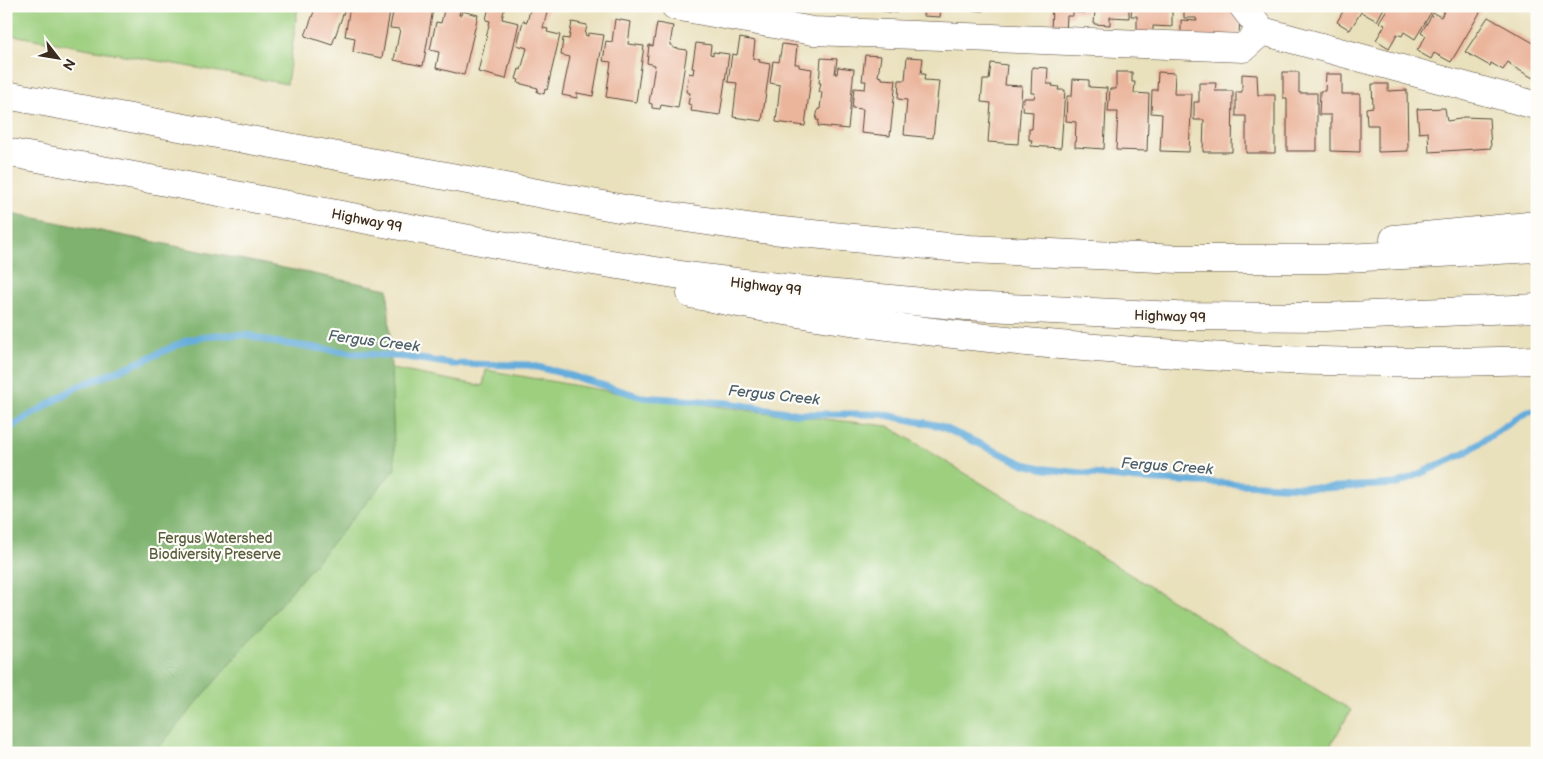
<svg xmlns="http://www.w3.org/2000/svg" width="1543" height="759" viewBox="0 0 1543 759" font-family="'Balsamiq Sans',sans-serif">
  <rect width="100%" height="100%" fill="#fdfcf7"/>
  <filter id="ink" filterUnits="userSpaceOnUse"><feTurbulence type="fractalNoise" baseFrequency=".02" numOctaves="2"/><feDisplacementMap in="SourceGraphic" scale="10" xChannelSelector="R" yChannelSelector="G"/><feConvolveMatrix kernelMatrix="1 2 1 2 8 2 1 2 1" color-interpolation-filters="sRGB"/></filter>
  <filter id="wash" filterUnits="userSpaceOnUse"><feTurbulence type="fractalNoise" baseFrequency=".0096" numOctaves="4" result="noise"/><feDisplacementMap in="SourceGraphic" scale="20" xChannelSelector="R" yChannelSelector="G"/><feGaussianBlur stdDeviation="1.12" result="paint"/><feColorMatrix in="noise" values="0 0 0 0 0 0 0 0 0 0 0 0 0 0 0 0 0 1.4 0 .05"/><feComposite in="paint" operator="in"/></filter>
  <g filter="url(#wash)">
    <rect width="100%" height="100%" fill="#e9e0bc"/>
    <g fill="#9dcf7f" stroke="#6c7c4e">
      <polygon points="6,6 298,6 287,84 6,34"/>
      <polygon points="6,237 152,324 483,386 486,370 619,393 753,411 888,426 1351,710 1326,753 6,753"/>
    </g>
    <polygon fill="#7eb26e" stroke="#5c6e46" points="6,212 388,289 395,469 154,753 6,753"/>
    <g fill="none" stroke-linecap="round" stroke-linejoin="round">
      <polyline stroke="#63acdb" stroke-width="7" points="6,430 77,387 142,361 188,340 215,335 248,335 273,342 353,353 407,357 452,364 529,365 562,373 642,397 728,403 800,414 881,414 940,426 1024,464 1046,469 1138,479 1322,488 1397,484 1463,454 1528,411 1537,411"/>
    </g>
    <g id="blocks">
      <g fill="#ebb59c">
        <polygon points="316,6 346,6 332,45 305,36"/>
        <polygon points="350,6 391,6 382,58 353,52 355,38 345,36"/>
        <polygon points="394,6 420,6 433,9 423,66 394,60 400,29 390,28"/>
        <polygon points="445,6 461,6 459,15 461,15 462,11 478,15 464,75 436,68 439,52 430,50 436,22 441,23"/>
        <polygon points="489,6 505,6 502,19 519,23 506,79 478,72 490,21 486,20"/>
        <polygon points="531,6 548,9 543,28 548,29 547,32 560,35 547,90 545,89 544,94 537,92 538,88 518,83 519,80 516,79 519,69 521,70 527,48 517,45 523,21 527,22"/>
        <polygon points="882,6 898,6 897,13 881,11"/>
        <polygon points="924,6 941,6 940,17 923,16"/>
        <polygon points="967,6 983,6 983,11 967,10"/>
        <polygon points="1056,6 1086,6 1086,13 1073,12 1073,16 1067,16 1066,33 1051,32 1052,7 1056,8"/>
        <polygon points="1089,6 1129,6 1129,18 1110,17 1110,25 1094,24 1095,10 1089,9"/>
        <polygon points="1132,6 1172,6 1172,27 1153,26 1153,34 1137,34 1137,16 1131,16"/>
        <polygon points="1184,6 1202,6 1202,8 1213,8 1214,7 1220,6 1224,8 1240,8 1239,38 1181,37 1181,20 1197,21 1196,18 1184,18"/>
        <polygon points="1346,6 1385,6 1377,21 1361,12 1350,30 1337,22"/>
        <polygon points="1389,6 1435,6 1415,39 1404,32 1402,36 1397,34 1389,48 1376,40 1385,25 1379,22"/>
        <polygon points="1447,6 1476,6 1482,9 1451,62 1434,53 1431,59 1417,51 1426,36 1421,33 1433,13 1441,17"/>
        <polygon points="1488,17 1537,45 1537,72 1533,78 1510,65 1511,64 1508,62 1503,70 1491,63 1490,66 1465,52"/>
        <polygon points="615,19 631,22 628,44 644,46 636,102 606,97 611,62 603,61 606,41 612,42"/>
        <polygon points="572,22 587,25 585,35 588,36 588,33 604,35 593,96 577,93 577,98 562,95 570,57 561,55 563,38 569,39"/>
        <polygon points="657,23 673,26 670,45 673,46 673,48 687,50 678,108 661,105 660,109 652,108 652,104 649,103 655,65 647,63 649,45 653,46"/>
        <polygon points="740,38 755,41 753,59 760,60 759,62 770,64 762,121 733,117 737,83 728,82 732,54 737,55"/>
        <polygon points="696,43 711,45 710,54 713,55 713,52 729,54 720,115 691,111 692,105 688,104 690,93 686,92 689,73 693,74 694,68 692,68"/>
        <polygon points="782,44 797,46 795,64 799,64 799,67 812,69 805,126 776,122 780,85 770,83 773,61 779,62"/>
        <polygon points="865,55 881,56 878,76 882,77 882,79 896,80 890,136 861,133 863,109 852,108 854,88 865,89 866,81 862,81"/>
        <polygon points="907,57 923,58 921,74 925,74 924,80 939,81 933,138 904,135 907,100 898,99 899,80 905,80"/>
        <polygon points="821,58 837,59 835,74 837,74 838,67 854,69 848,129 818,126 819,120 816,120 818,109 820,109 822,92 819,92 821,83 819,83"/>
        <polygon points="991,63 1007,65 1005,85 1022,86 1018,144 988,142 991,103 981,102 983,80 989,80"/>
        <polygon points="1032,67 1048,68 1047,84 1053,84 1052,86 1059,87 1058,90 1065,90 1061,148 1031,146 1032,140 1029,140 1029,129 1032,129 1033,112 1023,111 1024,98 1034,98 1035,93 1031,93"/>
        <polygon points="1116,72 1132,72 1132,82 1135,82 1134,93 1149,94 1147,151 1116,150 1118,112 1108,112 1110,89 1116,89"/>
        <polygon points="1158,72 1175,73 1174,94 1192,94 1189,152 1160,151 1162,114 1151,113 1152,90 1157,90"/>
        <polygon points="1283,72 1299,72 1299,93 1317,93 1317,151 1287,151 1287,98 1283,98"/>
        <polygon points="1242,74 1257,75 1258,95 1275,95 1275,153 1246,153 1246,116 1236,116 1236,92 1242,92"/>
        <polygon points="1326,74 1342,74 1342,94 1360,94 1360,152 1331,151 1331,115 1319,115 1320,91 1325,91"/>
        <polygon points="1073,79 1089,80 1089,87 1107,88 1104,149 1075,147 1076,122 1066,121 1067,96 1072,96"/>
        <polygon points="1199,83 1216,83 1215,91 1233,91 1232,152 1203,152 1204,120 1194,120 1194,102 1199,102"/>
        <polygon points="1372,84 1388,84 1388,91 1407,90 1408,151 1378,152 1378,125 1367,125 1366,108 1373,107"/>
        <polygon points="1445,108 1447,121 1460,119 1463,117 1489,118 1491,148 1429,152 1428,132 1419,133 1417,109"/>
      </g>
    </g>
  </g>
  <g filter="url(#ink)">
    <use href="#blocks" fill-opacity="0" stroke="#554536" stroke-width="1"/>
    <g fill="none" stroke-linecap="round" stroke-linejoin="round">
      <g stroke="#554536" stroke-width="29">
        <g id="minor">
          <polyline points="675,6 813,31 1243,48 1262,31 1243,6"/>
          <polyline points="1262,31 1535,105"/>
        </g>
      </g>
      <g stroke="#554536" stroke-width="29">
        <g id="highway">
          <polyline points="6,95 630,210 762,229 832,236 970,249 1179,259 1326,259 1537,248"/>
          <polyline points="6,152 555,255 687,276 826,293 966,306 1177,316 1324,317 1537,308"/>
          <polyline points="1394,239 1537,225"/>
          <path d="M691 294C816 319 944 335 1071 346 1155 353 1239 359 1323 361 1394 363 1466 362 1537 360"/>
        </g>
      </g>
      <use href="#minor" stroke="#fff" stroke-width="28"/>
      <use href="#highway" stroke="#fff" stroke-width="28"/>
    </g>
  </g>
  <g text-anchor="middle" stroke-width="4.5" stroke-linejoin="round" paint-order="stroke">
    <g font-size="14" fill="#3b2a1e" stroke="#fdfcf7">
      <text transform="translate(367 220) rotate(11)" y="5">Highway 99</text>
      <text transform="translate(766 286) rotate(7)" y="5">Highway 99</text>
      <text transform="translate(1170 316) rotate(2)" y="5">Highway 99</text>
    </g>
    <g font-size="14" fill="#585c3b" stroke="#fdfcf7">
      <text x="215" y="543">Fergus Watershed<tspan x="215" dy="16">Biodiversity Preserve</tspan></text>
    </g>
    <g font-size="15" font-style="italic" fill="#4b5e6a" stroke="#fdfcf7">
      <text transform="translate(374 341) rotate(7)" y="5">Fergus Creek</text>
      <text transform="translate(774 395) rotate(6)" y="5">Fergus Creek</text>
      <text transform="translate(1167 466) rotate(4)" y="5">Fergus Creek</text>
    </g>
  </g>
  <rect width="1543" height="759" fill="none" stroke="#fdfcf7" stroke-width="25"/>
  <g transform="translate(58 58) rotate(121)" stroke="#fdfcf7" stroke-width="4" paint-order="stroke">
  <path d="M0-4L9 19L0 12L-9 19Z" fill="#3b2a1e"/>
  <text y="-8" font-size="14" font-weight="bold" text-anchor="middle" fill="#3b2a1e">N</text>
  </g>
</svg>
